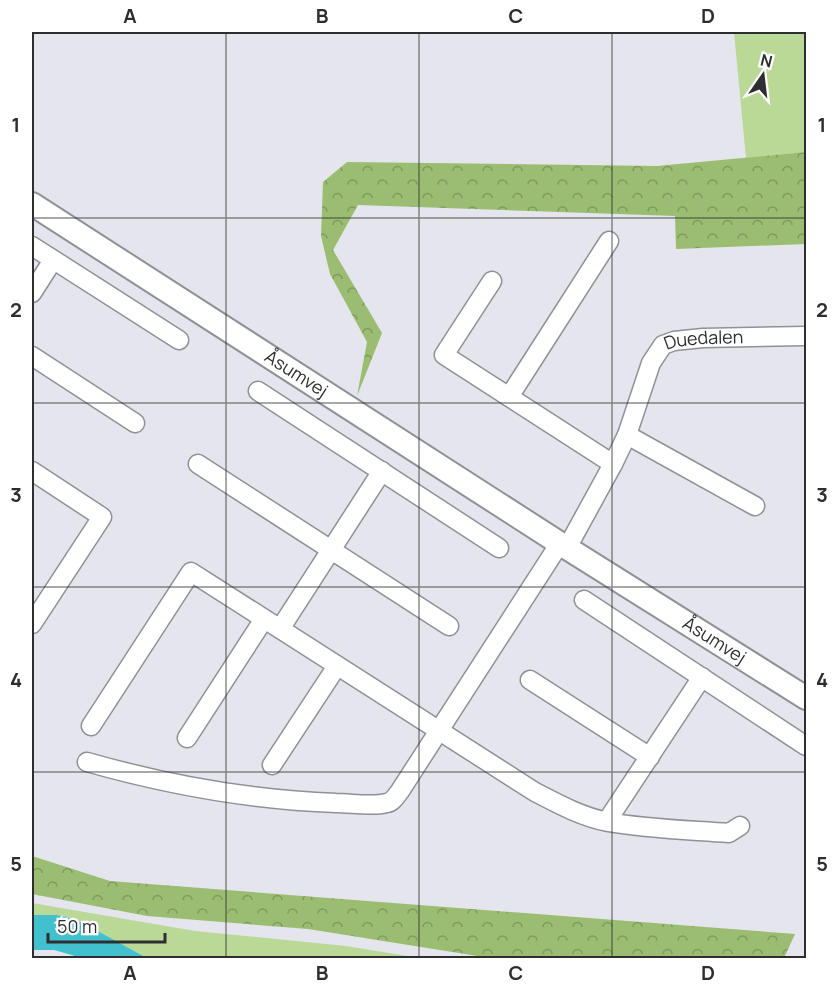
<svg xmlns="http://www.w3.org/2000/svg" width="838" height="990" viewBox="0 0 838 990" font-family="Manrope,sans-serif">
  <defs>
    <pattern id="forest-crowns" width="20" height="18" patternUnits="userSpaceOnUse" patternTransform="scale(1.5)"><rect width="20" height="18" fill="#9abd71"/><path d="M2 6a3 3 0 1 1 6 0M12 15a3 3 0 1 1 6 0" fill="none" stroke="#7e9a5d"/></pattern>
  </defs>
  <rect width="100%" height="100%" fill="#e5e5ed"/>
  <g fill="#bad996">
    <polygon points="734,32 806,32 806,152 746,158"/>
    <polygon points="32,903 195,931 346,946 420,958 147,958 85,924 70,918 57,915 32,915"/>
  </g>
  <g fill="url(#forest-crowns)">
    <polygon points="519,32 722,32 703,34 564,34"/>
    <polygon points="806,152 806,244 676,249 675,216 358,205 333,250 382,333 357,396 367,342 330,274 321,236 323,182 347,162 657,166"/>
    <polygon points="32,856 110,881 795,934 784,958 490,958 308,929 147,916 32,894"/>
  </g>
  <polygon fill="#43c0ce" points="32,915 57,915 70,918 85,924 147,958 82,958 54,950 32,950"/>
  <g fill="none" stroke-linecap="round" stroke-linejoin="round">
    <g stroke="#909098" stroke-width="21">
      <g id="minor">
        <polyline points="32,246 179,340"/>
        <polyline points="492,281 444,355 613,464"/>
        <polyline points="32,293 53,260"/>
        <polyline points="32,356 135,423"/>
        <polyline points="258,391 499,548"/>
        <polyline points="509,397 609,241"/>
        <polyline points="627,435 755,506"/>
        <polyline points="198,464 449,626"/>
        <polyline points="32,471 102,517 32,624"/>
        <path id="s1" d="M567 548 613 464 627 435 651 363 663 345 674 341 703 338 806 336"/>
        <polyline points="584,600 806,746"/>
        <polyline points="280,629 382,471"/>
        <polyline points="530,680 650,757"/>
        <path d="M91 726 191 572 535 792C558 804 582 817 608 822 648 829 689 830 729 833L740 826"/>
        <polyline points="187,738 264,619"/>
        <path d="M87 762C168 785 252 800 336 803 352 803 371 807 387 803 393 802 396 796 400 791L560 543"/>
        <polyline points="272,765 337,666"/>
        <polyline points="607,821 702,677"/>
      </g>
    </g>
    <g stroke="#909098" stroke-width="26">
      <g id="tertiary">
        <path id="s2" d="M32 204 567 548 806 698"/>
      </g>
    </g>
    <use href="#minor" stroke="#fff" stroke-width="18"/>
    <use href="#tertiary" stroke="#fff" stroke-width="22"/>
  </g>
  <path fill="none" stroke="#2e2e31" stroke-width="1.5" stroke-opacity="0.55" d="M226 32V958M419 32V958M612 32V958M32 218H806M32 403H806M32 587H806M32 772H806"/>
  <g text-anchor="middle" stroke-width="4.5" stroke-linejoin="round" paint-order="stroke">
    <g font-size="18" fill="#2e2e31" stroke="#fff">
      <text dy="6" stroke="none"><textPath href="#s1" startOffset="267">Duedalen</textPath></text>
      <text dy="6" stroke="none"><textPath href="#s2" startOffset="314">Åsumvej</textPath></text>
      <text dy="6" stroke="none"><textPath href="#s2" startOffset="810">Åsumvej</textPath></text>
    </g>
  </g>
  <rect width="838" height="990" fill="none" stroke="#ffffff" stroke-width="66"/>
  <g transform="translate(763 75) rotate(14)" stroke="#ffffff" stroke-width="4.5" paint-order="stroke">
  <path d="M0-4.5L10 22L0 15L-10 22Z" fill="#2e2e31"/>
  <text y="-9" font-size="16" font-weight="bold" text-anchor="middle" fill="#2e2e31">N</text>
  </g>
  <path d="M48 933v9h117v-9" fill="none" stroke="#2e2e31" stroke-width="3"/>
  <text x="57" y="933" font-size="18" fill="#2e2e31" stroke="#ffffff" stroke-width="4.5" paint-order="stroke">50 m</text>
  <rect x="33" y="33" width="772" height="924" fill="none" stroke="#2e2e31" stroke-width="2"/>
  <g font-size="20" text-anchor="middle" font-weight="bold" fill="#2e2e31">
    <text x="130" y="23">A</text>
    <text x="322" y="23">B</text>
    <text x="516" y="23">C</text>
    <text x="708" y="23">D</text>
    <text x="16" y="132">1</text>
    <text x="822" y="132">1</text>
    <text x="16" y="317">2</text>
    <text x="822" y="317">2</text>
    <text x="16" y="502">3</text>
    <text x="822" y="502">3</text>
    <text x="16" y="687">4</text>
    <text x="822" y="687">4</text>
    <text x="16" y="871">5</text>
    <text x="822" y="871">5</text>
    <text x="130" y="980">A</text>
    <text x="322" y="980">B</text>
    <text x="516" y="980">C</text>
    <text x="708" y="980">D</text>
  </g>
</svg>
